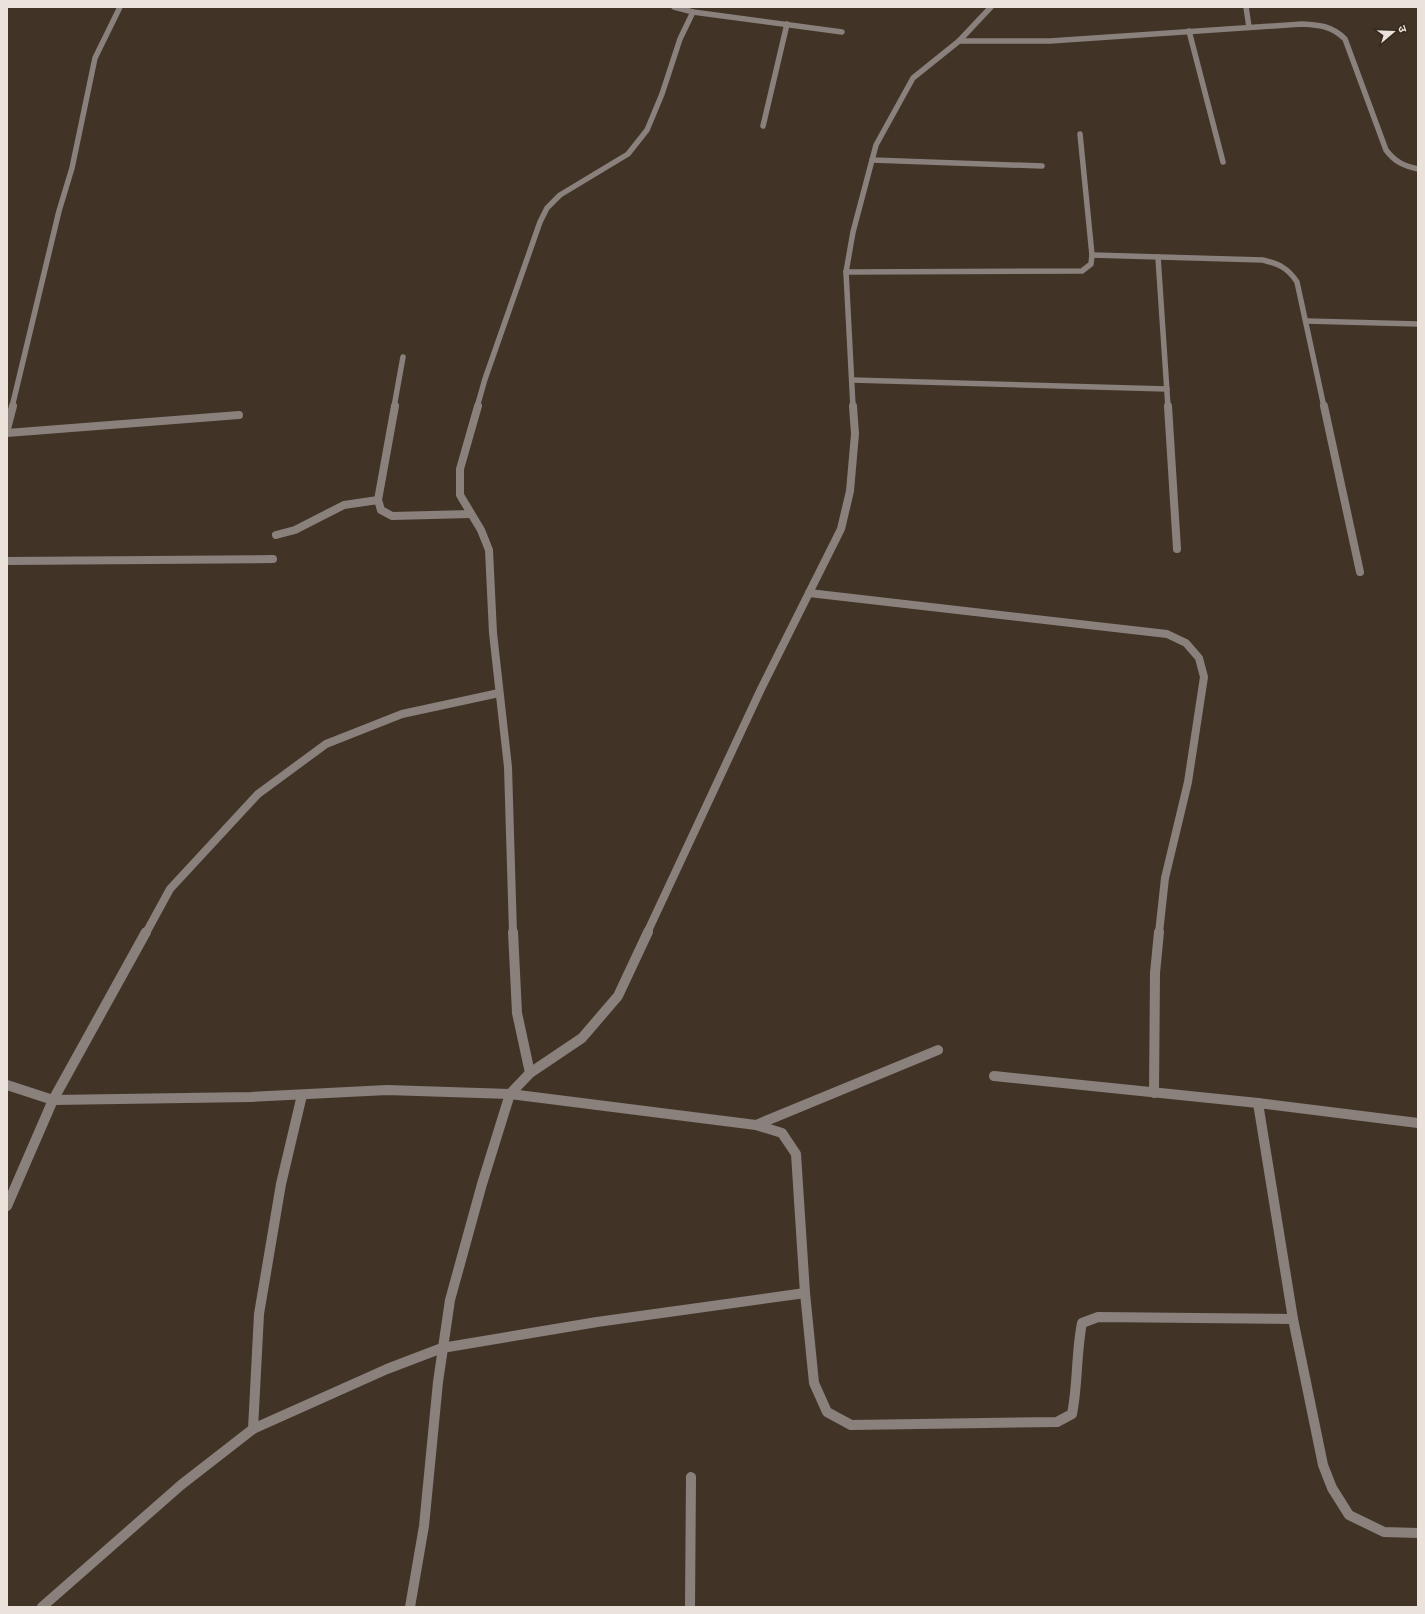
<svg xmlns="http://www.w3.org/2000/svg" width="1425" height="1614" viewBox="0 0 1425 1614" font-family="'Alegreya Sans','Noto Sans Devanagari',sans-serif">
  <rect width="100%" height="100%" fill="#413427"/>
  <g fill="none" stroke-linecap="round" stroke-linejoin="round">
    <g stroke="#8a817d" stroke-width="5.5">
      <polyline points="674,7 693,12 842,32"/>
      <polyline points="1246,7 1249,27"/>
      <polyline points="1189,31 1223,162"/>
      <path d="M959 41H1050L1302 24C1320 25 1332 26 1345 39L1386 150C1395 162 1404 166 1418 169"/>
      <polyline points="763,126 787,24"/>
      <polyline points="872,160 1042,166"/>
      <path d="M1092 255 1263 260C1279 264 1288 268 1297 282L1324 407"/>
      <polyline points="1158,257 1168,407"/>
      <polyline points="846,272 1082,271 1091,264 1092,255 1080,134"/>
      <polyline points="1306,321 1418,324"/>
      <polyline points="852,380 1167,389"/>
      <polyline points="12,407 59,211 72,168 95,58 120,7"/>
      <polyline points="394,407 403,357"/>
      <polyline points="477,407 485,379 540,222 547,208 560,195 628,154 647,130 662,94 680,39 693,12"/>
      <polyline points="853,407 846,272 853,232 876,145 913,78 959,41 991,7"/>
    </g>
    <g stroke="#8a817d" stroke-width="8">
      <polyline points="395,406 378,500 381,510 392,516 471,514"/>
      <polyline points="478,406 460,469 460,495 481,530 489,550 493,633 508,767 513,933"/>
      <polyline points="1168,406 1177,549"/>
      <polyline points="1324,406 1360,572"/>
      <polyline points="7,429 13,406"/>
      <polyline points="7,433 239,415"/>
      <polyline points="276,535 295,530 344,505 378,500"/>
      <polyline points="7,561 273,559"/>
      <polyline points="809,593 1167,634 1186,643 1199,658 1204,677 1188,782 1165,878 1159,933"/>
      <polyline points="146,933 170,889 258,794 326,744 402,714 499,693"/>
      <polyline points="647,933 761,689 841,529 850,491 855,434 853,406"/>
    </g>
    <g stroke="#8a817d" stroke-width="10">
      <polyline points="513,932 517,1013 530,1073"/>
      <polyline points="994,1076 1258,1103 1418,1123"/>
      <path d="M7 1085 53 1100 251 1097 387 1090 510 1094 756 1125 782 1133 796 1154 805 1293 814 1383 827 1412 851 1425 1057 1422 1072 1414C1078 1384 1076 1353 1082 1323L1098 1317 1293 1319"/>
      <polyline points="1154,1093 1155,973 1159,932"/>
      <polyline points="1258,1103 1293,1319 1323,1465 1332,1488 1349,1515 1384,1532 1418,1533"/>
      <polyline points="756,1125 938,1050"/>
      <polyline points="7,1206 53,1100 146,932"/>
      <polyline points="253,1429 259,1314 281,1184 302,1095"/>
      <polyline points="42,1607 181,1485 253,1429 387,1369 442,1348 597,1322 805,1293"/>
      <polyline points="410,1607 424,1526 438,1382 450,1300 482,1184 510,1094 530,1073 582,1038 618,996 648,932"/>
      <polyline points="690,1607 691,1477"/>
    </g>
  </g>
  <rect width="1425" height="1614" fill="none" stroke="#ebe3db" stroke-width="16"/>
  <g transform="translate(1393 32) rotate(71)" stroke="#362a1d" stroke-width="3" paint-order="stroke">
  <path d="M0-3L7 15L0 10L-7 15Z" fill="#ebe3db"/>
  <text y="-6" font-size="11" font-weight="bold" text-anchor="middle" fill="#ebe3db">उ</text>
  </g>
</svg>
